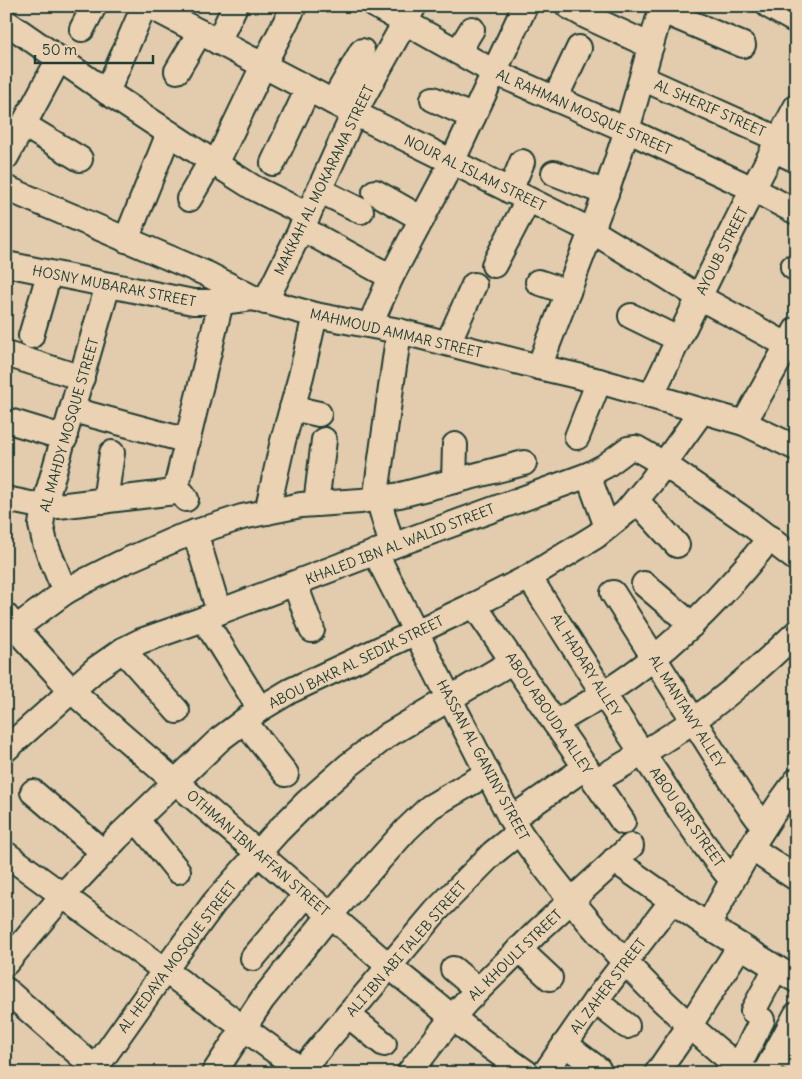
<svg xmlns="http://www.w3.org/2000/svg" width="802" height="1079" viewBox="0 0 802 1079" font-family="Delius,sans-serif">
  <rect width="100%" height="100%" fill="#e3ccad"/>
  <filter id="ink" filterUnits="userSpaceOnUse"><feTurbulence type="fractalNoise" baseFrequency=".02" numOctaves="2"/><feDisplacementMap in="SourceGraphic" scale="10" xChannelSelector="R" yChannelSelector="G"/><feConvolveMatrix kernelMatrix="1 2 1 2 8 2 1 2 1" color-interpolation-filters="sRGB"/></filter>
  <g filter="url(#ink)">
    <g fill="none" stroke-linecap="round" stroke-linejoin="round">
      <g stroke="#1f3d34" stroke-width="28">
        <g id="minor">
          <polyline points="150,6 354,113 592,231 666,276 699,297 796,350"/>
          <polyline points="376,6 494,72 627,130 753,189 796,212"/>
          <polyline points="568,6 586,16 651,46"/>
          <polyline points="769,6 796,21"/>
          <polyline points="660,10 743,45"/>
          <polyline points="6,22 107,92 216,164 254,188 308,215"/>
          <polyline points="82,29 94,6"/>
          <polyline points="218,42 235,6"/>
          <polyline points="458,52 472,29"/>
          <polyline points="177,71 200,32"/>
          <polyline points="642,78 778,139"/>
          <polyline points="107,92 144,6"/>
          <polyline points="433,99 473,117"/>
          <polyline points="555,99 579,48"/>
          <polyline points="333,102 362,51"/>
          <polyline points="24,125 80,159"/>
          <polyline points="773,149 796,160"/>
          <polyline points="6,157 59,59"/>
          <polyline points="273,163 308,89"/>
          <polyline points="216,164 263,66 294,6"/>
          <polyline points="554,173 606,193"/>
          <polyline points="6,188 207,274 253,298 315,315 399,331 539,367 599,381 744,423 796,448"/>
          <polyline points="319,190 361,211"/>
          <polyline points="510,191 522,162"/>
          <polyline points="375,192 422,219"/>
          <polyline points="189,199 211,161"/>
          <polyline points="301,228 391,277"/>
          <polyline points="126,240 169,133"/>
          <polyline points="6,264 193,302 221,302 253,298"/>
          <polyline points="494,265 528,200"/>
          <polyline points="793,267 796,268"/>
          <polyline points="538,282 568,292"/>
          <polyline points="265,302 308,215 354,113 414,6"/>
          <polyline points="631,316 678,339"/>
          <polyline points="370,325 391,277 452,162 525,6"/>
          <polyline points="31,336 49,274"/>
          <polyline points="448,343 474,285"/>
          <polyline points="6,354 82,378"/>
          <polyline points="539,367 606,193 627,130 662,6"/>
          <path d="M651 396C698 299 745 202 796 107"/>
          <polyline points="292,408 319,414"/>
          <polyline points="73,410 188,441"/>
          <polyline points="6,420 65,438"/>
          <polyline points="744,423 796,330"/>
          <polyline points="577,437 599,381"/>
          <polyline points="588,475 607,527"/>
          <polyline points="454,481 455,445"/>
          <polyline points="175,492 221,302"/>
          <path d="M6 499 35 505 58 506 175 492C181 491 183 493 186 499"/>
          <polyline points="636,500 677,545"/>
          <polyline points="105,501 112,453"/>
          <polyline points="316,504 324,440"/>
          <polyline points="267,512 283,441 301,376 315,315"/>
          <polyline points="195,532 219,612"/>
          <polyline points="392,546 378,498 377,487 399,331"/>
          <path d="M375 552 511 819C526 844 544 866 562 889 609 948 660 1002 718 1050 727 1058 738 1065 748 1073"/>
          <path d="M529 577C572 644 614 712 659 778 682 813 705 848 732 880"/>
          <polyline points="295,584 312,630"/>
          <polyline points="644,584 692,625"/>
          <polyline points="65,592 45,543 41,525 44,506 108,285"/>
          <polyline points="613,593 740,794 764,827"/>
          <polyline points="474,605 623,822"/>
          <polyline points="6,616 24,638 72,691 120,734 389,966 482,1041 527,1073"/>
          <polyline points="204,619 260,709"/>
          <polyline points="16,628 65,592 87,580 121,563 178,538 242,517 301,505 361,501 400,495 524,463"/>
          <polyline points="123,650 177,711"/>
          <polyline points="244,721 286,774"/>
          <path d="M555 723C581 708 606 693 630 676 684 638 729 589 770 538"/>
          <polyline points="6,749 97,668 123,650 141,641 204,619 219,612 392,546 588,475 605,466 628,449 636,448 664,464 745,520 796,559"/>
          <path d="M595 781C628 762 662 743 694 720 730 694 764 664 796 633"/>
          <polyline points="33,792 103,852"/>
          <polyline points="136,819 178,871"/>
          <polyline points="511,819 586,767"/>
          <polyline points="751,848 796,878"/>
          <polyline points="6,854 301,1070"/>
          <polyline points="614,860 708,926 796,980"/>
          <path d="M708 926C734 875 762 826 796 781"/>
          <polyline points="519,949 550,978"/>
          <polyline points="253,958 306,895"/>
          <polyline points="6,963 63,895 117,838 220,739 260,709 290,691 474,605 529,577 596,536 626,512 651,482 702,411"/>
          <polyline points="453,969 478,990"/>
          <polyline points="6,990 88,1062 98,1073"/>
          <polyline points="595,1001 627,1026"/>
          <polyline points="753,1011 776,968"/>
          <polyline points="348,1015 384,1044"/>
          <polyline points="565,1044 598,1069"/>
          <polyline points="777,1051 796,1061"/>
          <polyline points="739,1066 762,1020"/>
          <polyline points="95,1069 165,970 214,903 278,831 307,802 349,765 388,735 513,661"/>
          <polyline points="214,1073 262,1000 330,915 406,830 430,807 488,773"/>
          <polyline points="299,1073 436,911 493,853 519,832"/>
          <polyline points="409,1073 452,1018 466,1002 540,929 631,846"/>
          <polyline points="545,1073 595,1001 672,901"/>
          <polyline points="657,1073 690,1025 740,946"/>
          <polyline points="765,1073 796,1015"/>
        </g>
      </g>
      <use href="#minor" stroke="#ebd2b2" stroke-width="24"/>
    </g>
  </g>
  <g text-anchor="middle" stroke-width="4" stroke-linejoin="round" paint-order="stroke">
    <g font-size="14" fill="#1f3d34" stroke="#ebd2b2">
      <text transform="translate(710 108) rotate(24)" y="5">AL SHERIF STREET</text>
      <text transform="translate(584 112) rotate(24)" y="5">AL RAHMAN MOSQUE STREET</text>
      <text transform="translate(475 173) rotate(26)" y="5">NOUR AL ISLAM STREET</text>
      <text transform="translate(324 180) rotate(-64)" y="5">MAKKAH AL MOKARAMA STREET</text>
      <text transform="translate(722 251) rotate(-63)" y="5">AYOUB STREET</text>
      <text transform="translate(114 286) rotate(11)" y="5">HOSNY MUBARAK STREET</text>
      <text transform="translate(396 333) rotate(13)" y="5">MAHMOUD AMMAR STREET</text>
      <text transform="translate(69 425) rotate(-74)" y="5">AL MAHDY MOSQUE STREET</text>
      <text transform="translate(400 544) rotate(-21)" y="5">KHALED IBN AL WALID STREET</text>
      <text transform="translate(356 662) rotate(-26)" y="5">ABOU BAKR AL SEDIK STREET</text>
      <text transform="translate(586 665) rotate(58)" y="5">AL HADARY ALLEY</text>
      <text transform="translate(687 711) rotate(58)" y="5">AL MANTAWY ALLEY</text>
      <text transform="translate(549 713) rotate(56)" y="5">ABOU ABOUDA ALLEY</text>
      <text transform="translate(483 760) rotate(62)" y="5">HASSAN AL GANINY STREET</text>
      <text transform="translate(687 817) rotate(55)" y="5">ABOU QIR STREET</text>
      <text transform="translate(258 853) rotate(41)" y="5">OTHMAN IBN AFFAN STREET</text>
      <text transform="translate(406 949) rotate(-49)" y="5">ALI IBN ABI TALEB STREET</text>
      <text transform="translate(515 955) rotate(-44)" y="5">AL KHOULI STREET</text>
      <text transform="translate(177 957) rotate(-53)" y="5">AL HEDAYA MOSQUE STREET</text>
      <text transform="translate(608 986) rotate(-53)" y="5">AL ZAHER STREET</text>
    </g>
  </g>
  <rect width="802" height="1079" fill="none" stroke="#ebd2b2" stroke-width="25"/>
  <rect x="12" y="12" width="777" height="1054" fill="none" stroke="#1f3d34" stroke-width="2" filter="url(#ink)"/>
  <path d="M35 55v8h118v-8" fill="none" stroke="#1f3d34" stroke-width="2.5"/>
  <text x="42" y="55" font-size="15" fill="#1f3d34" stroke="#ebd2b2" stroke-width="4" paint-order="stroke">50 m</text>
</svg>
